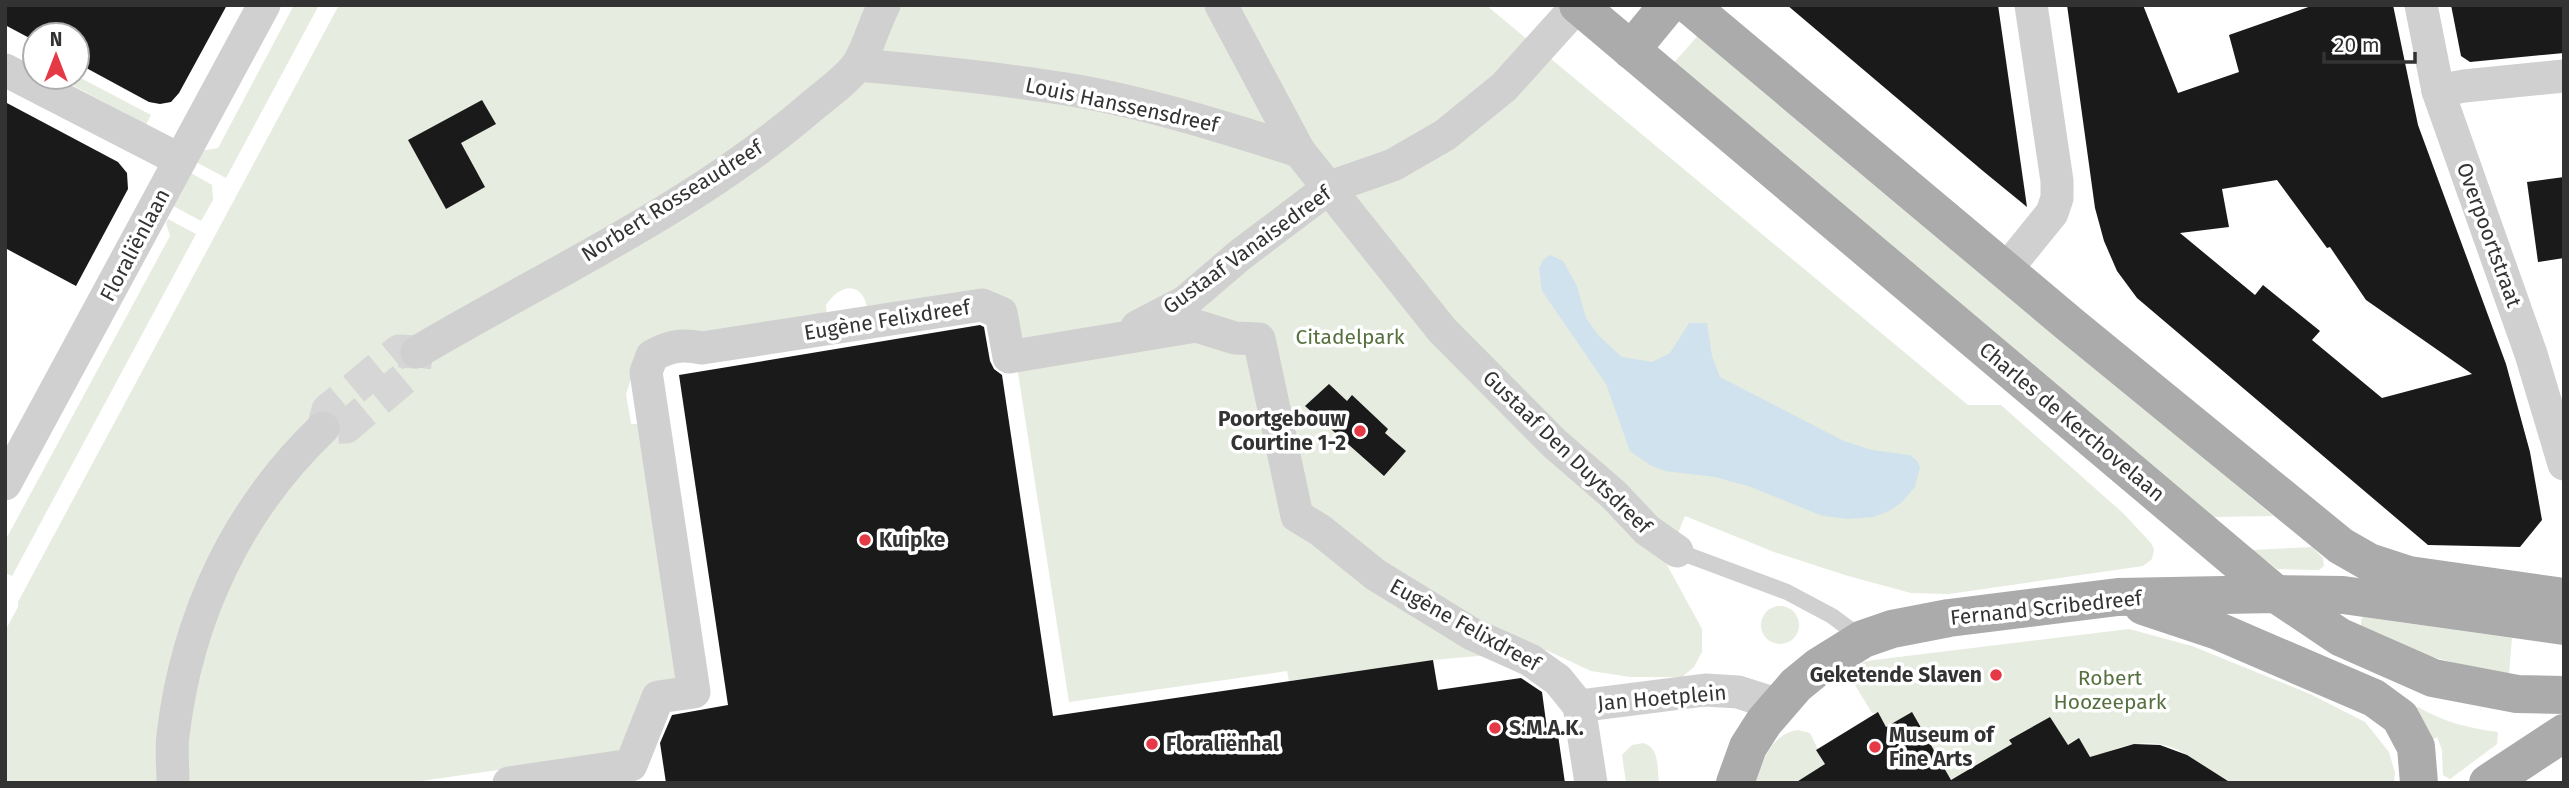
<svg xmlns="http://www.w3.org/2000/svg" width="2569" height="788" viewBox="0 0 2569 788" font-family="'Fira Sans',sans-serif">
  <rect width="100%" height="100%" fill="#fff"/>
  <g fill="#e6ecdf">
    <polygon points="294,5 319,5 226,178 194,161 194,152 218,148"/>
    <path d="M339 5H1486L1968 405H2001L2123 513 2151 543 2154 549 2152 559 2143 566 1949 594 1911 593 1848 576 1774 552 1685 516 1666 563 1702 629V652L1694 667 1682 677H1630L1591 671 1546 650 1433 660 1289 681 1287 671 1069 702 1008 308 868 313C865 282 842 281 826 305L827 318 636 363 626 394 631 424H639L681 675 623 752 407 783H5V631L18 607V602Z"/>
    <polygon points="1700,33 2273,516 2213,517 1673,64"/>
    <polygon points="77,76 151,115 142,132 136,119 57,77"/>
    <polygon points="191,173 212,185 213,200 201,221 166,202"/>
    <polygon points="168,219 196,234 12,576 5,573 5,541 170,236 166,223"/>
    <polygon points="2312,547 2323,558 2324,566 2319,570 2277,569 2252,550"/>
    <circle cx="1780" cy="625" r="19"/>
    <polygon points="2363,617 2512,638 2509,674 2466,666 2418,653 2361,627 2361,620"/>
    <path d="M2129 629 2192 646 2310 694 2365 722 2389 752 2395 773 2394 783H2217C2207 774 2198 763 2188 756 2160 735 2119 742 2092 761L2079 739 2068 745 2050 717 2010 740 2012 744 1951 780 1886 727 1878 713H1872L1855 685 1853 674 1862 662 1874 660Z"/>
    <path d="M2418 707C2444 722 2468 728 2498 732L2497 744 2450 779 2443 775 2442 750 2437 737 2425 744 2412 712Z"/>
    <path d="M1798 730 1810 733 1825 764 1796 783H1753C1764 760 1771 734 1798 730Z"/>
    <path d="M1643 743C1660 747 1657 769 1659 783H1626L1622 755 1632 745Z"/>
  </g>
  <polygon fill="#cfe2ee" points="1550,255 1563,261 1577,286 1586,318 1599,336 1622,357 1652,362 1670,353 1689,323 1707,323 1712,356 1720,377 1844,441 1872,450 1910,455 1917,461 1920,467 1915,487 1902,502 1889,511 1873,517 1849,519 1823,516 1748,486 1715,477 1665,471 1650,465 1630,451 1606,384 1542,291 1539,269 1543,260"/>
  <g fill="#1a1a1a" fill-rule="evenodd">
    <polygon points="5,5 227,5 179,93 171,102 160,104 149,102 77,63 77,35 35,35 35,41 5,25"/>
    <polygon points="1787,5 1998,5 2027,207 1983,171"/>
    <path d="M2067 5H2143L2178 93 2239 72 2229 35 2314 5H2393L2418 125 2506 364 2530 452 2542 520 2520 547 2428 545 2137 298 2117 271 2104 241 2095 208ZM2277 180 2327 248 2330 247 2366 300 2472 374 2382 398 2312 340 2320 331 2263 285 2255 295 2180 233 2229 227 2222 189Z"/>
    <polygon points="2451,5 2564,5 2564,53 2470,62 2461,56"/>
    <polygon points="482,100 496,124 461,143 485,187 446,209 408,140"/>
    <polygon points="5,102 118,162 127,173 128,189 76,286 5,248"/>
    <polygon points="2564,177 2564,258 2538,262 2527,182"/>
    <polygon points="980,325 984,327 990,361 994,369 1002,375 1053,716 1433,660 1438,690 1521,678 1542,692 1547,729 1557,728 1565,783 666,783 660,743 672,715 728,705 679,375"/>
    <polygon points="1329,384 1347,401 1352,395 1388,429 1385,433 1406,451 1384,476 1305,406"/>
    <polygon points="1878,712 1886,727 1912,712 1951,780 2012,744 2009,740 2050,717 2068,745 2079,738 2090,757 2134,744 2160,745 2187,755 2231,783 1795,783 1825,764 1816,750"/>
  </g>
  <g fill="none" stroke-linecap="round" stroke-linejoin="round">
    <polygon stroke="#d6d6d6" stroke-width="33" stroke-dasharray="33 17" stroke-linecap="butt" points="399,351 417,352 414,370 346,427 323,428 328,410"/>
    <polyline stroke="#d0d0d0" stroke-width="16" points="1677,551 1787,592 1832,616 1863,639"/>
    <g stroke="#d0d0d0" stroke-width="33">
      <polyline points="1221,5 1299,151 1442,330 1554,443 1614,495 1647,530 1677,551"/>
      <polyline points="2421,5 2438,91 2531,354 2564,464"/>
      <path d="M858 65C927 71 997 78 1066 89 1145 102 1223 127 1299 151"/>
      <polyline points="5,70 180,160"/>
      <polyline points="2438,91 2464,86 2564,76"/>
      <polyline points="2005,271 2052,213 2057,198 2057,181 2031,5"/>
      <polyline points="1137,327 1185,302 1240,255 1330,187 1393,165 1445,135 1504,87 1578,5"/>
      <path d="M417 352C549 274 694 208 811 107 824 96 849 78 858 64 869 46 874 24 884 5"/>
      <polyline points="5,484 264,5"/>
      <path d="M173 783C173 767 171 750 173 735 187 617 237 510 323 428"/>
      <path d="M509 783 631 765 658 697 694 692 646 372 652 356C669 346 682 344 702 348L982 305 1001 313 1009 357 1196 326 1235 338 1259 339 1297 516 1320 530 1376 575 1472 634 1530 660 1558 680 1579 706"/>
      <polyline points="1591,783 1579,706 1705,690 1738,692 1779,705"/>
    </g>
    <g stroke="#ababab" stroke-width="38">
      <polyline points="1578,5 2276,594 2340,637 2433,678 2517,694 2564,695"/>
      <polyline points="1689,5 2073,327 2341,546 2369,562 2409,575 2564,597"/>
      <polyline points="1631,50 1668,5"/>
      <polyline points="2143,606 2218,631 2374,698 2400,717 2416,747 2419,783"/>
      <polyline points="1735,783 1748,747 1764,722 1796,685 1818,667 1863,639 1892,629 1949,618 2118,597 2276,594 2343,595 2564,626"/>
      <polyline points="2488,783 2564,733"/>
    </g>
  </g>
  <g fill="#e63946" stroke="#fff" stroke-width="2.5">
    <circle cx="1360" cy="431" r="7"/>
    <circle cx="865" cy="540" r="7"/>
    <circle cx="1996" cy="675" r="7"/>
    <circle cx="1495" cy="728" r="7"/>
    <circle cx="1152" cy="744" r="7"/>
    <circle cx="1875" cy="747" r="7"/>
  </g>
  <g text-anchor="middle" stroke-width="7" stroke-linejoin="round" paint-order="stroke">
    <g font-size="21" fill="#333" stroke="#fff">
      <text transform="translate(1122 105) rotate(12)" y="7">Louis Hanssensdreef</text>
      <text transform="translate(672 201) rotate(-32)" y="7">Norbert Rosseaudreef</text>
      <text transform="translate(2489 235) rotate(70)" y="7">Overpoortstraat</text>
      <text transform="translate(135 245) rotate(-62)" y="7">Floraliënlaan</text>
      <text transform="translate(1247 250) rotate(-36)" y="7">Gustaaf Vanaisedreef</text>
      <text transform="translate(887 320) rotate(-9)" y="7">Eugène Felixdreef</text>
      <text transform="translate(2072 422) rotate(40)" y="7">Charles de Kerchovelaan</text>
      <text transform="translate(1567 452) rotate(44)" y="7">Gustaaf Den Duytsdreef</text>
      <text transform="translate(2046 608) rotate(-6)" y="7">Fernand Scribedreef</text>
      <text transform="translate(1465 625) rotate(29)" y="7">Eugène Felixdreef</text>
      <text transform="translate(1662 698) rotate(-5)" y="7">Jan Hoetplein</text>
    </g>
    <g font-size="21" fill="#56703f" stroke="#fff">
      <text x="1350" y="344">Citadelpark</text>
      <text x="2110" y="685">Robert<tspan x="2110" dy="24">Hoozeepark</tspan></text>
    </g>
    <g font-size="21" font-weight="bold" fill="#333" stroke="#fff" text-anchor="start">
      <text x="1346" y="426" text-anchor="end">Poortgebouw<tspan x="1346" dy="24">Courtine 1-2</tspan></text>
      <text x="879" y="547">Kuipke</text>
      <text x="1982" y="682" text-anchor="end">Geketende Slaven</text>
      <text x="1509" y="735">S.M.A.K.</text>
      <text x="1889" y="742">Museum of<tspan x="1889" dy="24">Fine Arts</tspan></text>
      <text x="1166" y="751">Floraliënhal</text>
    </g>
  </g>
  <rect width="2569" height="788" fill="none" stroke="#333333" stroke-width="14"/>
  <g transform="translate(56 56)"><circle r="33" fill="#ffffff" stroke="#adadad" stroke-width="2"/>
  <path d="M0-5L12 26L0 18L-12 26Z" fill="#e63946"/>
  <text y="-10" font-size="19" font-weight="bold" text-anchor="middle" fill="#333333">N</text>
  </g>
  <path d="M2324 52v10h91v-10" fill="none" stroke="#333333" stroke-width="3.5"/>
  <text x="2334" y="52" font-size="21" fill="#333333" stroke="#ffffff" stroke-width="5" paint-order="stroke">20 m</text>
</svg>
